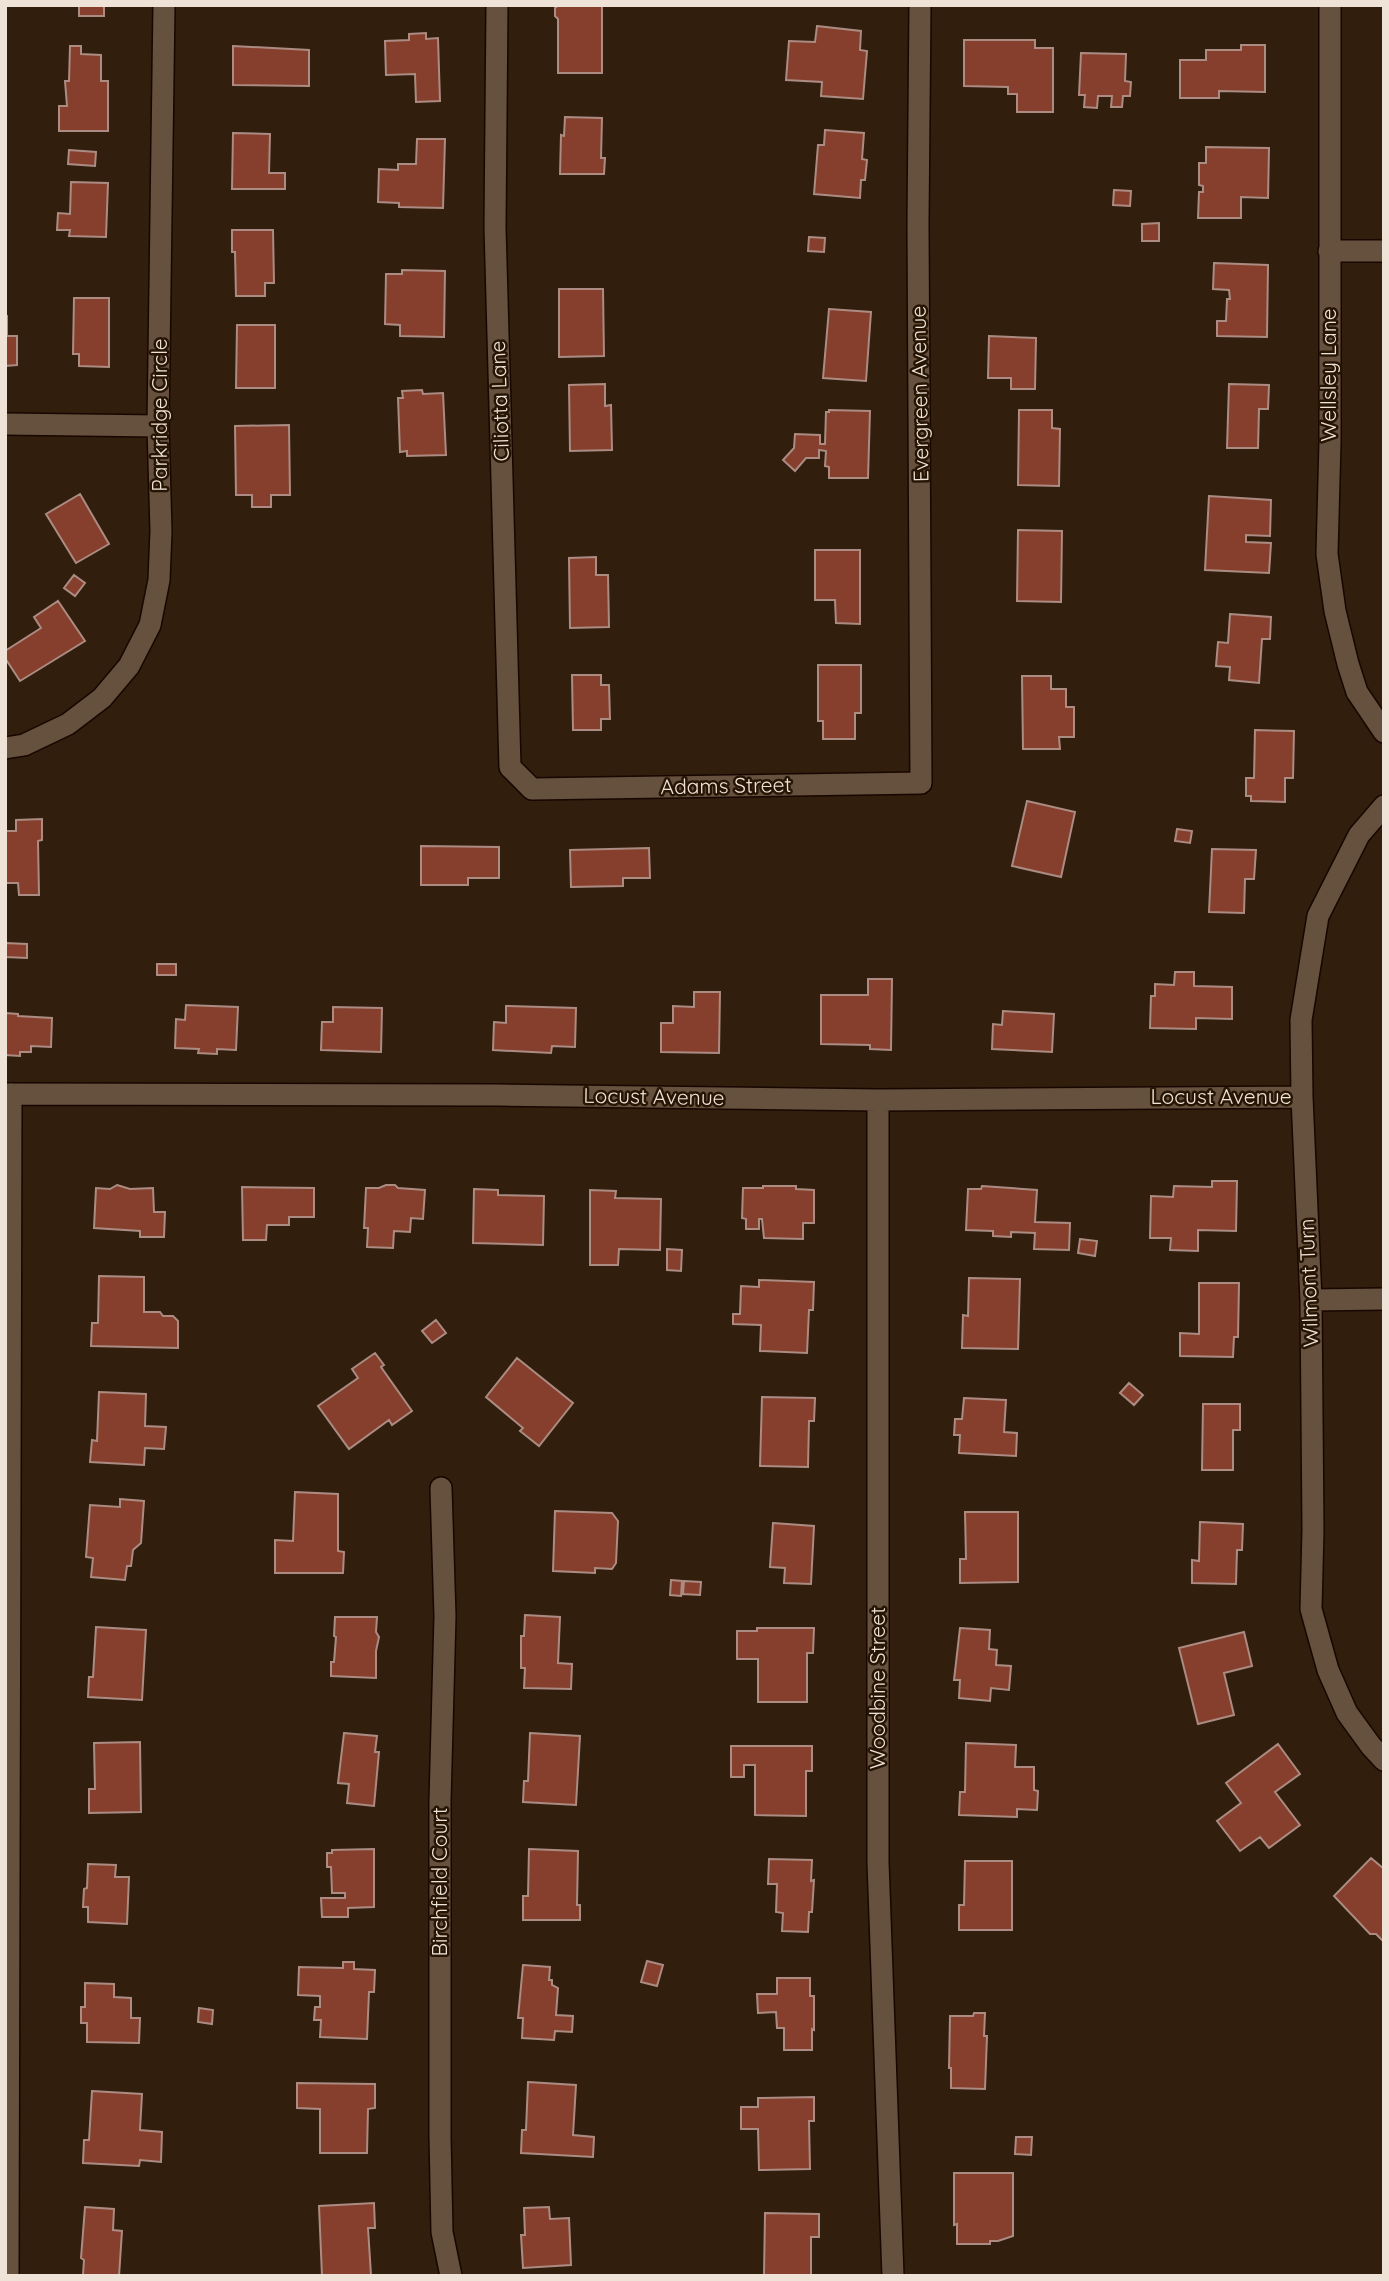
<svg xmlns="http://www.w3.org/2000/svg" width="1389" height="2281" font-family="Quicksand,sans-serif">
	<rect width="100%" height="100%" fill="#311e0d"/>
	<path fill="#853f2c" stroke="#ab8b82" stroke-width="2" d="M 79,5 L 104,5 L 104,16 L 79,16 Z
		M 559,5 L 602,6 L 602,73 L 558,73 L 558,19 L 555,16 L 555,8 Z
		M 817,26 L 861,31 L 860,50 L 867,51 L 863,99 L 821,96 L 822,82 L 786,80 L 789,41 L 815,42 Z
		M 426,33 L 426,39 L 438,38 L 440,101 L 416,102 L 415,74 L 386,75 L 385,41 L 409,40 L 409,34 Z
		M 964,40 L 1035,40 L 1035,48 L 1053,48 L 1053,112 L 1017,112 L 1017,94 L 1008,94 L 1008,87 L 964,86 Z
		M 1241,45 L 1265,45 L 1265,92 L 1219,91 L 1219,98 L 1180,98 L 1180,60 L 1206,60 L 1206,50 L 1241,50 Z
		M 70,46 L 81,46 L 81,54 L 101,55 L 101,81 L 108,81 L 108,131 L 59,131 L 59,106 L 67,106 L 65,81 L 69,81 Z
		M 233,46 L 309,50 L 309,86 L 233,85 Z
		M 1081,53 L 1126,54 L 1125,81 L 1131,82 L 1130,96 L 1123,96 L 1122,107 L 1111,107 L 1112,96 L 1098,96 L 1097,108 L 1084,107 L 1085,95 L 1079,95 Z
		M 565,117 L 602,118 L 601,158 L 605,158 L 604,174 L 560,174 L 561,135 L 564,136 Z
		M 825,130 L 864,133 L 862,159 L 867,160 L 865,180 L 861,180 L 860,198 L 814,194 L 818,145 L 824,145 Z
		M 233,133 L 270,134 L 269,173 L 285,173 L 285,189 L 232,189 Z
		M 417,139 L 445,139 L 443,208 L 399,207 L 399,203 L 378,202 L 379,169 L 398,170 L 398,164 L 416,164 Z
		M 1206,147 L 1269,148 L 1268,198 L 1241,197 L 1241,218 L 1198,218 L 1199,192 L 1203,192 L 1203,186 L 1199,185 L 1199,163 L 1206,163 Z
		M 69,150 L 96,152 L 95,166 L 68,164 Z
		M 71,182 L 108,183 L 106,237 L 69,236 L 70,230 L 57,230 L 58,213 L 70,214 Z
		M 1114,190 L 1131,191 L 1130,206 L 1113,205 Z
		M 1159,223 L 1159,241 L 1142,241 L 1142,224 Z
		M 232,230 L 273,230 L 274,283 L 265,283 L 265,296 L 236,296 L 235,252 L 232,252 Z
		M 809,237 L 825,238 L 824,252 L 808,251 Z
		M 1214,263 L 1268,265 L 1267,337 L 1217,336 L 1217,321 L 1226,321 L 1227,299 L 1230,299 L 1229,290 L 1213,289 Z
		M 402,270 L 445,271 L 444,337 L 400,336 L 400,325 L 385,324 L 386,274 L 402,274 Z
		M 559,289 L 603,289 L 604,356 L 559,357 Z
		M 74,298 L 109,298 L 109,367 L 79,366 L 79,354 L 73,354 Z
		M 829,309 L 871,312 L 866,381 L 823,378 Z
		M 5,316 L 7,316 L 7,336 L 17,336 L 17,365 L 5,366 Z
		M 237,325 L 275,325 L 275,388 L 236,388 Z
		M 989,336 L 1036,338 L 1035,389 L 1011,389 L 1011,378 L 988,378 Z
		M 605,384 L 605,406 L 611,405 L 612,450 L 570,451 L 569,385 Z
		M 1229,384 L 1269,385 L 1268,409 L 1259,409 L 1258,448 L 1227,448 Z
		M 422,390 L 423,394 L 443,393 L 446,455 L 407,456 L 407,451 L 400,452 L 398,398 L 403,398 L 402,391 Z
		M 829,410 L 870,411 L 868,478 L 829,478 L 829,467 L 825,466 L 826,451 L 819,450 L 819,458 L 806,458 L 795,471 L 783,460 L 794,448 L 795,434 L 820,435 L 820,444 L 825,444 L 826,412 L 829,412 Z
		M 1019,410 L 1052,410 L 1052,428 L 1060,429 L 1059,486 L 1018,485 Z
		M 289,425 L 290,495 L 271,495 L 271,507 L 252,507 L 252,495 L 236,495 L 235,426 Z
		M 80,494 L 109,544 L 76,563 L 46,514 Z
		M 1209,496 L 1271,500 L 1270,536 L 1246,535 L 1246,542 L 1271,543 L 1269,573 L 1205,570 Z
		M 1018,530 L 1062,531 L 1061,602 L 1017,601 Z
		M 815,550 L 860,550 L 860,624 L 836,623 L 835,600 L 815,600 Z
		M 596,557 L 596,575 L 608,575 L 609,627 L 570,628 L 569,558 Z
		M 74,575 L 85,583 L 75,596 L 64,588 Z
		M 58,601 L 85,641 L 20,681 L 5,658 L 5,651 L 41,628 L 34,617 Z
		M 1230,614 L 1271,617 L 1270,639 L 1262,639 L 1259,683 L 1229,680 L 1230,667 L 1216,666 L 1218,642 L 1228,643 Z
		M 818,665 L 861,665 L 861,713 L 855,713 L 855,739 L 823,739 L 823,721 L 818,721 Z
		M 572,675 L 601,675 L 601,685 L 609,685 L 610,719 L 601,719 L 601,730 L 573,730 Z
		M 1022,676 L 1051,676 L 1051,689 L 1066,689 L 1066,707 L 1074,707 L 1074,737 L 1059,737 L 1060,749 L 1023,749 Z
		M 1255,730 L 1294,731 L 1293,778 L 1285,778 L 1285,802 L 1251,801 L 1251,796 L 1246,796 L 1246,778 L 1254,778 Z
		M 1027,801 L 1075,812 L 1061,877 L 1012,866 Z
		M 42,819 L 42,840 L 38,841 L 39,895 L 19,895 L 18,883 L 5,883 L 5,831 L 16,831 L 16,820 Z
		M 1177,829 L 1192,831 L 1190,843 L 1175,841 Z
		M 421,846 L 499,847 L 499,878 L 468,878 L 468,885 L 421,885 Z
		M 649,848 L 650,878 L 623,878 L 623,886 L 571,887 L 570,850 Z
		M 1212,849 L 1256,850 L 1254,879 L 1245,879 L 1244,913 L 1209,912 Z
		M 5,943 L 27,944 L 27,958 L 5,957 Z
		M 157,964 L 176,964 L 176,975 L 157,975 Z
		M 1175,972 L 1194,972 L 1194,986 L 1232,987 L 1232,1019 L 1196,1018 L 1196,1029 L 1150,1028 L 1151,996 L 1155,996 L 1155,984 L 1174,985 Z
		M 868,979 L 892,979 L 891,1050 L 870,1049 L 870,1045 L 821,1044 L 821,995 L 868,995 Z
		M 694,992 L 720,992 L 719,1053 L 661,1052 L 661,1023 L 673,1023 L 673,1006 L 694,1007 Z
		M 186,1005 L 238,1007 L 236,1050 L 217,1049 L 217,1054 L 198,1053 L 199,1049 L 175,1048 L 176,1019 L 185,1020 Z
		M 506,1006 L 576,1008 L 575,1047 L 552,1046 L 551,1053 L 493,1050 L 494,1022 L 506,1023 Z
		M 333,1007 L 382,1008 L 381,1052 L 321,1050 L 322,1022 L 333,1022 Z
		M 1003,1011 L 1054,1014 L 1052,1052 L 992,1049 L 993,1024 L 1002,1025 Z
		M 5,1013 L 18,1014 L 18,1016 L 52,1018 L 51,1047 L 31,1046 L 31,1052 L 20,1052 L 20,1056 L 5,1055 Z
		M 1212,1181 L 1237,1181 L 1236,1231 L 1198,1230 L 1198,1251 L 1170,1250 L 1171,1238 L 1150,1238 L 1151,1196 L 1173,1197 L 1174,1186 L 1212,1187 Z
		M 117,1185 L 130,1189 L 153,1188 L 154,1212 L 165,1212 L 164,1237 L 140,1237 L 140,1231 L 94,1228 L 96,1188 L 110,1189 Z
		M 386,1185 L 395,1185 L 398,1188 L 425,1190 L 423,1219 L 411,1218 L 410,1232 L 394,1231 L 393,1248 L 367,1247 L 368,1228 L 364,1228 L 366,1188 L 379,1188 Z
		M 763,1186 L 796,1186 L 796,1189 L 814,1190 L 814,1223 L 803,1223 L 803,1239 L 764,1238 L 762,1219 L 759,1219 L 759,1229 L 746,1229 L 746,1219 L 742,1218 L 743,1188 L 763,1188 Z
		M 982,1186 L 1037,1190 L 1035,1222 L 1070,1223 L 1069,1250 L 1034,1249 L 1035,1233 L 1011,1232 L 1011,1237 L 993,1236 L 993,1231 L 966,1230 L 968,1189 L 981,1189 Z
		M 242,1187 L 314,1188 L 314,1217 L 289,1217 L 289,1225 L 267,1225 L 266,1240 L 243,1240 Z
		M 474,1189 L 498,1190 L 498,1195 L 544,1196 L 543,1245 L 473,1243 Z
		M 590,1190 L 616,1191 L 615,1198 L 661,1199 L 660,1250 L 619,1249 L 618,1265 L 590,1265 Z
		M 1080,1239 L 1097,1241 L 1095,1256 L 1078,1253 Z
		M 667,1249 L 682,1250 L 681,1271 L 667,1270 Z
		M 99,1276 L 144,1277 L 144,1312 L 160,1312 L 163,1316 L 173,1316 L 178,1321 L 178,1348 L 91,1346 L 92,1323 L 98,1323 Z
		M 969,1278 L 1020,1279 L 1018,1349 L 962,1348 L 963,1315 L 968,1316 Z
		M 759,1280 L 814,1282 L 813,1310 L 809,1310 L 807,1353 L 760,1351 L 761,1325 L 733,1324 L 733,1314 L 740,1314 L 741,1286 L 759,1287 Z
		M 1199,1283 L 1239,1283 L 1238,1337 L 1234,1337 L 1233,1357 L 1180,1356 L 1180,1333 L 1199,1334 Z
		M 436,1320 L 446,1333 L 432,1343 L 422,1331 Z
		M 375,1353 L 384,1365 L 381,1367 L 412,1411 L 392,1425 L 389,1420 L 349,1449 L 318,1406 L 358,1378 L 352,1369 Z
		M 517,1358 L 573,1403 L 539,1446 L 520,1431 L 523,1428 L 486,1397 Z
		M 1129,1383 L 1143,1395 L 1134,1405 L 1120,1393 Z
		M 99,1392 L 146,1394 L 145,1426 L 166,1427 L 164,1449 L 145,1448 L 144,1465 L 90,1462 L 92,1440 L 97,1441 Z
		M 762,1397 L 815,1398 L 814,1421 L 809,1421 L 808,1467 L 760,1466 Z
		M 964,1398 L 1006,1400 L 1004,1432 L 1017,1433 L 1016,1456 L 959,1453 L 960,1435 L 954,1435 L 955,1419 L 962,1419 Z
		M 1203,1404 L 1240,1404 L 1240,1430 L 1233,1430 L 1233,1470 L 1202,1470 Z
		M 295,1492 L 338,1494 L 338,1551 L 344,1552 L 343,1573 L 275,1573 L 275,1540 L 293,1541 Z
		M 120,1499 L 144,1501 L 141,1543 L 133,1550 L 131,1566 L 127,1566 L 125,1580 L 91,1577 L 93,1558 L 86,1557 L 90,1505 L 120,1507 Z
		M 555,1511 L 612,1513 L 618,1521 L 616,1563 L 612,1569 L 595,1568 L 595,1573 L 553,1571 Z
		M 965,1512 L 1018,1512 L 1018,1582 L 960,1583 L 960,1559 L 966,1559 Z
		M 1200,1522 L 1243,1524 L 1242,1550 L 1237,1550 L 1236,1584 L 1192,1583 L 1192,1560 L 1199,1561 Z
		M 773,1523 L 814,1526 L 811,1584 L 784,1583 L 785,1568 L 770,1567 Z
		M 671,1580 L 682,1581 L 681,1596 L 670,1595 Z
		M 684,1581 L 701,1582 L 700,1595 L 683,1594 Z
		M 525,1615 L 560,1617 L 558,1663 L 572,1664 L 571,1689 L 524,1688 L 525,1668 L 521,1668 L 521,1636 L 524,1636 Z
		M 335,1617 L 377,1617 L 376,1632 L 379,1637 L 376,1651 L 376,1678 L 331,1676 L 331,1662 L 334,1662 L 336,1637 L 334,1636 Z
		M 96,1627 L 146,1630 L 142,1700 L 88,1697 L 89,1677 L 93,1677 Z
		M 757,1628 L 814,1628 L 813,1653 L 807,1653 L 807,1702 L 758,1702 L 758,1659 L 737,1659 L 737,1631 L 757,1631 Z
		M 960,1628 L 990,1630 L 989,1649 L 997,1650 L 996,1665 L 1011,1666 L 1009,1690 L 991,1688 L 990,1701 L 959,1698 L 960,1680 L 954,1680 Z
		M 1244,1632 L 1252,1666 L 1224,1673 L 1234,1715 L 1198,1724 L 1179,1648 Z
		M 344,1733 L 377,1736 L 375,1752 L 379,1752 L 374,1806 L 347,1803 L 349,1784 L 338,1783 Z
		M 530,1733 L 580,1736 L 576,1805 L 523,1802 L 524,1781 L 528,1781 Z
		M 140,1742 L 141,1812 L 89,1813 L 89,1789 L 95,1789 L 94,1743 Z
		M 966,1743 L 1016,1745 L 1015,1767 L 1034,1767 L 1034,1790 L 1038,1791 L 1037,1810 L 1017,1809 L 1017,1817 L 959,1815 L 960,1792 L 965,1792 Z
		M 1278,1744 L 1300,1774 L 1275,1792 L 1300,1825 L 1269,1848 L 1260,1837 L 1240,1851 L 1217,1821 L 1241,1803 L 1226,1783 Z
		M 731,1746 L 812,1746 L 812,1771 L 806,1771 L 806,1816 L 755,1815 L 755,1765 L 744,1765 L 744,1777 L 731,1777 Z
		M 374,1849 L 374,1907 L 348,1908 L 348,1917 L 322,1917 L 321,1898 L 345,1898 L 345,1893 L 332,1893 L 331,1867 L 327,1867 L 327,1853 L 332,1853 L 332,1850 Z
		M 529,1849 L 578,1851 L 577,1905 L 580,1905 L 580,1920 L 523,1920 L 523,1896 L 528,1896 Z
		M 1371,1858 L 1384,1869 L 1383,1941 L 1376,1934 L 1370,1934 L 1334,1896 Z
		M 769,1859 L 812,1860 L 811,1881 L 814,1880 L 812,1912 L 809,1912 L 808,1932 L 782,1931 L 783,1913 L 776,1912 L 777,1884 L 768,1884 Z
		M 965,1861 L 1012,1861 L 1012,1930 L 959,1930 L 959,1905 L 964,1905 Z
		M 88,1864 L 116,1865 L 115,1877 L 129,1877 L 127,1924 L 88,1922 L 88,1907 L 83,1907 L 84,1889 L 87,1888 Z
		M 647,1961 L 663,1965 L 657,1986 L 641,1982 Z
		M 343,1962 L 354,1962 L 354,1969 L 375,1970 L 374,1992 L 369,1992 L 367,2039 L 320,2037 L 321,2020 L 314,2020 L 315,2007 L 320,2007 L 320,1996 L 298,1995 L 299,1967 L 343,1968 Z
		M 523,1965 L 550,1967 L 549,1980 L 552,1980 L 552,1985 L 558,1988 L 556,2015 L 573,2016 L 572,2032 L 555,2031 L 554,2040 L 522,2038 L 523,2018 L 518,2018 Z
		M 777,1978 L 810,1978 L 810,1996 L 814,1996 L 814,2030 L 812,2029 L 812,2050 L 784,2050 L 784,2028 L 777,2028 L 776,2012 L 758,2013 L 757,1994 L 777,1994 Z
		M 85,1983 L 114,1984 L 114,1997 L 131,1998 L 131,2018 L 140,2018 L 139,2043 L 87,2042 L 87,2023 L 81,2023 L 81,2007 L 85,2007 Z
		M 199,2008 L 213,2010 L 212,2024 L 198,2022 Z
		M 974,2013 L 985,2013 L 984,2036 L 987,2036 L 985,2089 L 951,2088 L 951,2068 L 949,2068 L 950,2016 L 973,2016 Z
		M 528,2082 L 576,2085 L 573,2135 L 594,2137 L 593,2157 L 521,2153 L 522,2130 L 526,2130 Z
		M 297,2083 L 375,2084 L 375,2108 L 368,2109 L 367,2153 L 320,2153 L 320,2109 L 297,2108 Z
		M 92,2091 L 142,2094 L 140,2130 L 162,2132 L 161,2162 L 140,2160 L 139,2166 L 83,2163 L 84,2140 L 89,2140 Z
		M 814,2097 L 814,2121 L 809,2121 L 810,2169 L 759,2170 L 758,2129 L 741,2129 L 741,2107 L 758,2107 L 758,2098 Z
		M 1016,2137 L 1032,2137 L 1031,2155 L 1015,2154 Z
		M 954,2173 L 1013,2173 L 1013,2236 L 998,2241 L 990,2241 L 990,2244 L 957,2244 L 957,2224 L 954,2225 Z
		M 374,2203 L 375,2228 L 368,2228 L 371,2275 L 322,2276 L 319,2206 Z
		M 85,2207 L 114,2209 L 113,2230 L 122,2231 L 119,2276 L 83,2275 L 84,2260 L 81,2258 Z
		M 549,2207 L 550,2219 L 569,2218 L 571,2265 L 523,2268 L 521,2235 L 525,2235 L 524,2208 Z
		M 765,2213 L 819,2214 L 819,2237 L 811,2237 L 811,2276 L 764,2276 Z"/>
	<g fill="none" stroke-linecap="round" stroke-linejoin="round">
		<defs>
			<path id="street" d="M 497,5 L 495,227 L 510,767 L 532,789 L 921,783 L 918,223 L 920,5
				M 1330,5 L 1330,442 L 1327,554 L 1335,611 L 1348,664 L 1357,692 L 1384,732
				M 1329,251 L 1384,251
				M 5,424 L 158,426
				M 5,748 L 24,745 L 68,724 L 102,698 L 129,666 L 150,625 L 159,580 L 161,531 L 158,426 L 164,5
				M 1384,806 L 1359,835 L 1318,916 L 1301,1020 L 1302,1097 L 1311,1300 L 1313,1530 L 1311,1609 L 1328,1670 L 1347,1713 L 1371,1746 L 1384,1760
				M 5,1094 L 498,1095 L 878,1100 L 1302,1097
				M 878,1100 L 878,1862 L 893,2276
				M 1311,1300 L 1384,1299
				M 441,1488 L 445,1616 L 440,1801 L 440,2136 L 442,2232 L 451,2276
				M 8,2276 L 11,1094"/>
		</defs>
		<use href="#street" stroke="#180700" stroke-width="24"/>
		<use href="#street" stroke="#66503e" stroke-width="21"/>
	</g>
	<g text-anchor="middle" stroke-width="5" stroke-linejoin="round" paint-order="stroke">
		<g font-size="21" fill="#efe2d7" stroke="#271504">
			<text transform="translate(1329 375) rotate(-90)" y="7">Wellsley Lane</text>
			<text transform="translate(920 394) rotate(-91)" y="7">Evergreen Avenue</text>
			<text transform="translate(500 401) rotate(-92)" y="7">Ciliotta Lane</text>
			<text transform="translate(160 415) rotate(-90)" y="7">Parkridge Circle</text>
			<text transform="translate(726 786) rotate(-1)" y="7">Adams Street</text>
			<text transform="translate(654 1097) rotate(1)" y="7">Locust Avenue</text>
			<text x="1221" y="1104">Locust Avenue</text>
			<text transform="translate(1309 1283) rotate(-92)" y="7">Wilmont Turn</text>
			<text transform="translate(878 1688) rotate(-90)" y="7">Woodbine Street</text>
			<text transform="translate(440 1882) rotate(-90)" y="7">Birchfield Court</text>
		</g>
	</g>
	<rect width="1389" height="2281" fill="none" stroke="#efe2d7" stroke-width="14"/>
</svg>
